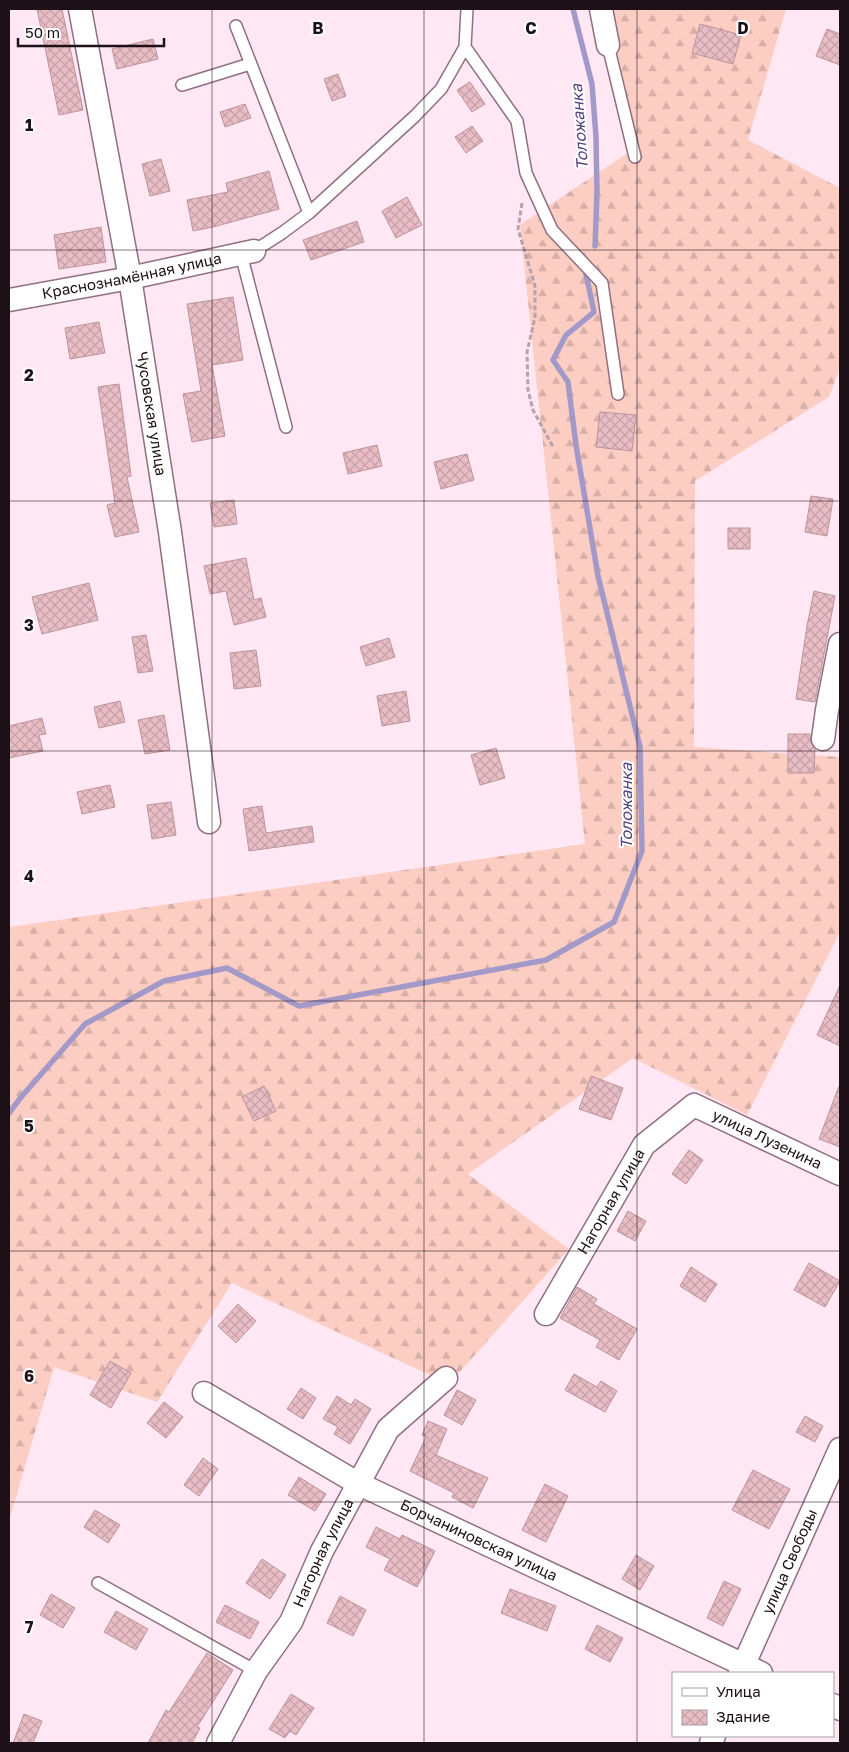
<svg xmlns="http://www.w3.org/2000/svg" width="849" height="1752" font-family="'Golos Text',sans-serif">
	<defs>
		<pattern id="forest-firs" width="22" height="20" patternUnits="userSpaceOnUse" patternTransform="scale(1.25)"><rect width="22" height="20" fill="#fccdc3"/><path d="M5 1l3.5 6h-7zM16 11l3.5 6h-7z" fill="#d8afa7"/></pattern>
		<pattern id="building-cross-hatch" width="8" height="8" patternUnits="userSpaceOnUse" patternTransform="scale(1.25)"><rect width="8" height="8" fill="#e8bdc4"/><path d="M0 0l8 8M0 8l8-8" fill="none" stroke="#c7a1a8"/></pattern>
	</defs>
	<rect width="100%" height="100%" fill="#ffe8f4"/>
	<path fill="url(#forest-firs)" d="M 608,9 L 786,9 L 748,140 L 840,188 L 840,368 L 829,397 L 695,481 L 694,747 L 840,757 L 840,932 L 747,1115 L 633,1058 L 468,1174 L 569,1249 L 449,1384 L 232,1283 L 157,1402 L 54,1367 L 9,1521 L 10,927 L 585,844 L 520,225 L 638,146 Z"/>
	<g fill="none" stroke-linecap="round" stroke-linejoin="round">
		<path stroke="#a399c9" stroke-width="5.5" d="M 573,9 L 592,84 L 596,137 L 597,193 L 595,246
			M 9,1113 L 22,1096 L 85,1024 L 164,981 L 227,968 L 299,1006 L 546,960 L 614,922 L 642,851 L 640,747 L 598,576 L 576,445 L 568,382 L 553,360 L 566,335 L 594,312 L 586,274"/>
	</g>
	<path fill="url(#building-cross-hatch)" stroke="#bd949b" d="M 37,9 L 62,9 L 83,110 L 59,115 Z
		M 700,24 L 741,35 L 733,64 L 692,53 Z
		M 827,29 L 840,34 L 840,65 L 816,56 Z
		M 153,39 L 158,59 L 117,69 L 112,49 Z
		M 338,74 L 346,96 L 332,101 L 324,79 Z
		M 470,82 L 485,104 L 472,112 L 457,90 Z
		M 245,104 L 251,118 L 225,127 L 220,112 Z
		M 472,126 L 483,141 L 466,153 L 455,137 Z
		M 161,159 L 170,191 L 150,196 L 142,164 Z
		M 269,171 L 279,209 L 213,227 L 193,231 L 187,200 L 228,192 L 226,183 Z
		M 407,197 L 422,225 L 396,238 L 382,211 Z
		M 357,221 L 364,242 L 311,260 L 303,240 Z
		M 101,227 L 106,262 L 59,269 L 54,235 Z
		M 233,297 L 243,360 L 212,365 L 225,436 L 192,442 L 183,394 L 201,391 L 187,304 Z
		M 99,322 L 105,353 L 70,359 L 65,328 Z
		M 119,384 L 131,476 L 127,477 L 139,532 L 115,537 L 107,505 L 115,503 L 98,387 Z
		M 600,412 L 636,415 L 632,451 L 596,447 Z
		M 377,445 L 382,466 L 348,474 L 343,453 Z
		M 467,454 L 474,480 L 441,489 L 434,462 Z
		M 811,496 L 833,499 L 827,536 L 805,532 Z
		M 234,500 L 237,524 L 214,527 L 210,503 Z
		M 728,528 L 750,528 L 750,549 L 728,549 Z
		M 246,558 L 254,600 L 261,598 L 266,617 L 234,625 L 226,591 L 210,594 L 204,566 Z
		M 89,583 L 98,620 L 42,634 L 32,597 Z
		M 814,591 L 835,596 L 815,702 L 796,699 L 807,626 Z
		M 146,635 L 153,671 L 138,673 L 132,637 Z
		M 389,638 L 395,657 L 366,666 L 360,647 Z
		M 256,650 L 261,686 L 234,689 L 230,653 Z
		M 406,691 L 410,721 L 382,726 L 377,696 Z
		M 120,701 L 125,722 L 99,728 L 94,707 Z
		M 164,715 L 170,750 L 145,754 L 138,720 Z
		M 42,718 L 46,734 L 39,735 L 43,751 L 9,758 L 9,726 Z
		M 788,734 L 810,734 L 811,743 L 815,749 L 814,773 L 788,773 Z
		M 496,748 L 505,778 L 480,785 L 471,755 Z
		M 110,785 L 115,807 L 82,814 L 77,792 Z
		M 171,802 L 176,835 L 152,839 L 147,805 Z
		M 262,806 L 266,833 L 312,826 L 314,842 L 249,851 L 243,809 Z
		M 840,985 L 840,1046 L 817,1035 Z
		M 591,1076 L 623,1088 L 611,1120 L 579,1109 Z
		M 264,1086 L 276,1111 L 254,1121 L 242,1097 Z
		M 839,1086 L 840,1087 L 840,1147 L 819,1139 Z
		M 689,1150 L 703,1160 L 686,1184 L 672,1174 Z
		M 628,1211 L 646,1221 L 635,1241 L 617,1231 Z
		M 809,1263 L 840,1281 L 825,1307 L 794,1290 Z
		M 691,1267 L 717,1284 L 705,1302 L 680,1286 Z
		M 577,1287 L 597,1299 L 594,1304 L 637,1329 L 619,1360 L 596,1347 L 600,1340 L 560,1318 Z
		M 238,1304 L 256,1321 L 236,1343 L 218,1326 Z
		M 110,1361 L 131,1373 L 111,1408 L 90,1395 Z
		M 574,1374 L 597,1387 L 601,1381 L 617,1391 L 605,1412 L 565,1390 Z
		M 301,1388 L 316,1398 L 303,1419 L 287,1409 Z
		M 457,1390 L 476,1400 L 462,1425 L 444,1415 Z
		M 337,1396 L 351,1405 L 355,1399 L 371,1409 L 350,1444 L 334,1434 L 338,1427 L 323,1419 Z
		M 164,1402 L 183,1417 L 166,1438 L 147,1423 Z
		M 805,1416 L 823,1426 L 815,1442 L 796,1432 Z
		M 428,1421 L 447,1429 L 436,1455 L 488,1478 L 473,1508 L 452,1497 L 454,1493 L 410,1471 L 426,1437 L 422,1435 Z
		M 203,1458 L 218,1469 L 199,1496 L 184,1485 Z
		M 753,1470 L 790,1489 L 769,1529 L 732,1510 Z
		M 299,1477 L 326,1494 L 315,1511 L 288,1495 Z
		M 545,1484 L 568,1496 L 546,1542 L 522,1530 Z
		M 95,1510 L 120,1525 L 108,1543 L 84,1527 Z
		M 376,1527 L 400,1539 L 402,1535 L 435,1551 L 417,1587 L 384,1570 L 390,1559 L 366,1547 Z
		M 636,1555 L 654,1566 L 640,1590 L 622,1579 Z
		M 262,1559 L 286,1575 L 270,1599 L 246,1583 Z
		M 724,1581 L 741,1589 L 723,1626 L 707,1618 Z
		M 510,1589 L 556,1606 L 547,1631 L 501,1613 Z
		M 51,1594 L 75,1608 L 63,1628 L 40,1615 Z
		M 340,1596 L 366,1610 L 353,1636 L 327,1623 Z
		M 225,1605 L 259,1622 L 250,1639 L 216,1622 Z
		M 116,1611 L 148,1629 L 136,1650 L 104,1632 Z
		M 597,1625 L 623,1638 L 610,1662 L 585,1649 Z
		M 207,1653 L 233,1670 L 197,1727 L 200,1728 L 192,1743 L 148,1743 L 166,1710 L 169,1712 Z
		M 291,1694 L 314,1708 L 296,1735 L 290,1731 L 285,1738 L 269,1729 Z
		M 24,1714 L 42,1721 L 33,1743 L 13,1743 Z"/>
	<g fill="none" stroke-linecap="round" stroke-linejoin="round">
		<defs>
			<path id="lane" d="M 236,26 L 309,213
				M 608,45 L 635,157
				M 465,47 L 517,121 L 526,173 L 552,230 L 602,283 L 618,394
				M 182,85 L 250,64
				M 254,251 L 282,233 L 309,213 L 415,116 L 441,89 L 465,47 L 467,9
				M 241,254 L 286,427
				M 98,1583 L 256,1671"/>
			<g id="street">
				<path id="s1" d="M 80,9 L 130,278 L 170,532 L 209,822"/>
				<path d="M 601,9 L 608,45"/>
				<path id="s2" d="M 9,300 L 130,278 L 254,251"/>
				<path d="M 823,739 L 827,710 L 840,644"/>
				<path id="s3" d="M 546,1314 L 644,1145 L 694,1105 L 840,1174"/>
				<path id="s4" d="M 204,1393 L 359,1484 L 761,1673"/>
				<path id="s5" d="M 740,1673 L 840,1449"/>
				<path d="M 833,1705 L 840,1709"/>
				<path id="s6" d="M 218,1743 L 256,1671 L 291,1622 L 322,1551 L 388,1429 L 446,1378"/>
				<path d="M 711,1743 L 714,1736"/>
			</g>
		</defs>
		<use href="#lane" stroke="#906f82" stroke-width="14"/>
		<use href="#street" stroke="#906f82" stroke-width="25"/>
		<path stroke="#b6a2ac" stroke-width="3" stroke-dasharray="5 2.5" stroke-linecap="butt" d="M 522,203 L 518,229 L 535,286 L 535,317 L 527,352 L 528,390 L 533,410 L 553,447"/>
		<use href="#lane" stroke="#fff" stroke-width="11"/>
		<use href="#street" stroke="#fff" stroke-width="22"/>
	</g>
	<path fill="none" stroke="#1d1017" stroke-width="1" stroke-opacity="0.55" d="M 212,9 L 212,1743M 424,9 L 424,1743M 637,9 L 637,1743M 9,250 L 840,250M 9,501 L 840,501M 9,751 L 840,751M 9,1001 L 840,1001M 9,1251 L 840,1251M 9,1502 L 840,1502"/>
	<g text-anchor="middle" stroke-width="4" stroke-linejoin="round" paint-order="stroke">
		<g font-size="15" fill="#1d1017" stroke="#fff">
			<text dy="5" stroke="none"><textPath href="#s2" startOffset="125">Краснознамённая улица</textPath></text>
			<text dy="5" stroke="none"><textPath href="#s1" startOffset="411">Чусовская улица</textPath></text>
			<text dy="5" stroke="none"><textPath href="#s3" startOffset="340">улица Лузенина</textPath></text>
			<text dy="5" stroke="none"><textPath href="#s3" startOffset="130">Нагорная улица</textPath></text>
			<text dy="5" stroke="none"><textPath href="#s4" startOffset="312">Борчаниновская улица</textPath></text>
			<text dy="5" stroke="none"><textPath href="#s6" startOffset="218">Нагорная улица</textPath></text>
			<text dy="5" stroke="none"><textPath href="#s5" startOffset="122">улица Свободы</textPath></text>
		</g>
		<g font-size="16" font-style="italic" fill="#534280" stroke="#fff">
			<text transform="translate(579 127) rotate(-94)" y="6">Толожанка</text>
			<text transform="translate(626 806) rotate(-90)" y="6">Толожанка</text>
		</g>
	</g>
	<g font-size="16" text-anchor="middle" font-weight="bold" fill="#1d1017" stroke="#fff" stroke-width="4" stroke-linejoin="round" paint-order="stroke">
		<text x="318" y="34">B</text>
		<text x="531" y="34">C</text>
		<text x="743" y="34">D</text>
		<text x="29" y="131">1</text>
		<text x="29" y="381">2</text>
		<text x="29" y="631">3</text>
		<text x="29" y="882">4</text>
		<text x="29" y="1132">5</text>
		<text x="29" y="1382">6</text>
		<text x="29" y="1633">7</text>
	</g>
	<rect width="849" height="1752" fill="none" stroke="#1d1017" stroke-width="20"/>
	<rect x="672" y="1672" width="162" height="65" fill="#ffffff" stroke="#a59fa2"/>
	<rect x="682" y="1688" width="25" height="8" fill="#ffffff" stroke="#a59fa2"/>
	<text x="716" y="1697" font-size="15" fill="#1d1017">Улица</text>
	<rect x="682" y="1710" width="25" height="15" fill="url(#building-cross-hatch)" stroke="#a59fa2"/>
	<text x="716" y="1722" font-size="15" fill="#1d1017">Здание</text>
	<path d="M18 38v8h146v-8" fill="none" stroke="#1d1017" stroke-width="2.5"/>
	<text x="25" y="38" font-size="15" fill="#1d1017" stroke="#ffffff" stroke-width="4" paint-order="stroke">50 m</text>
</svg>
